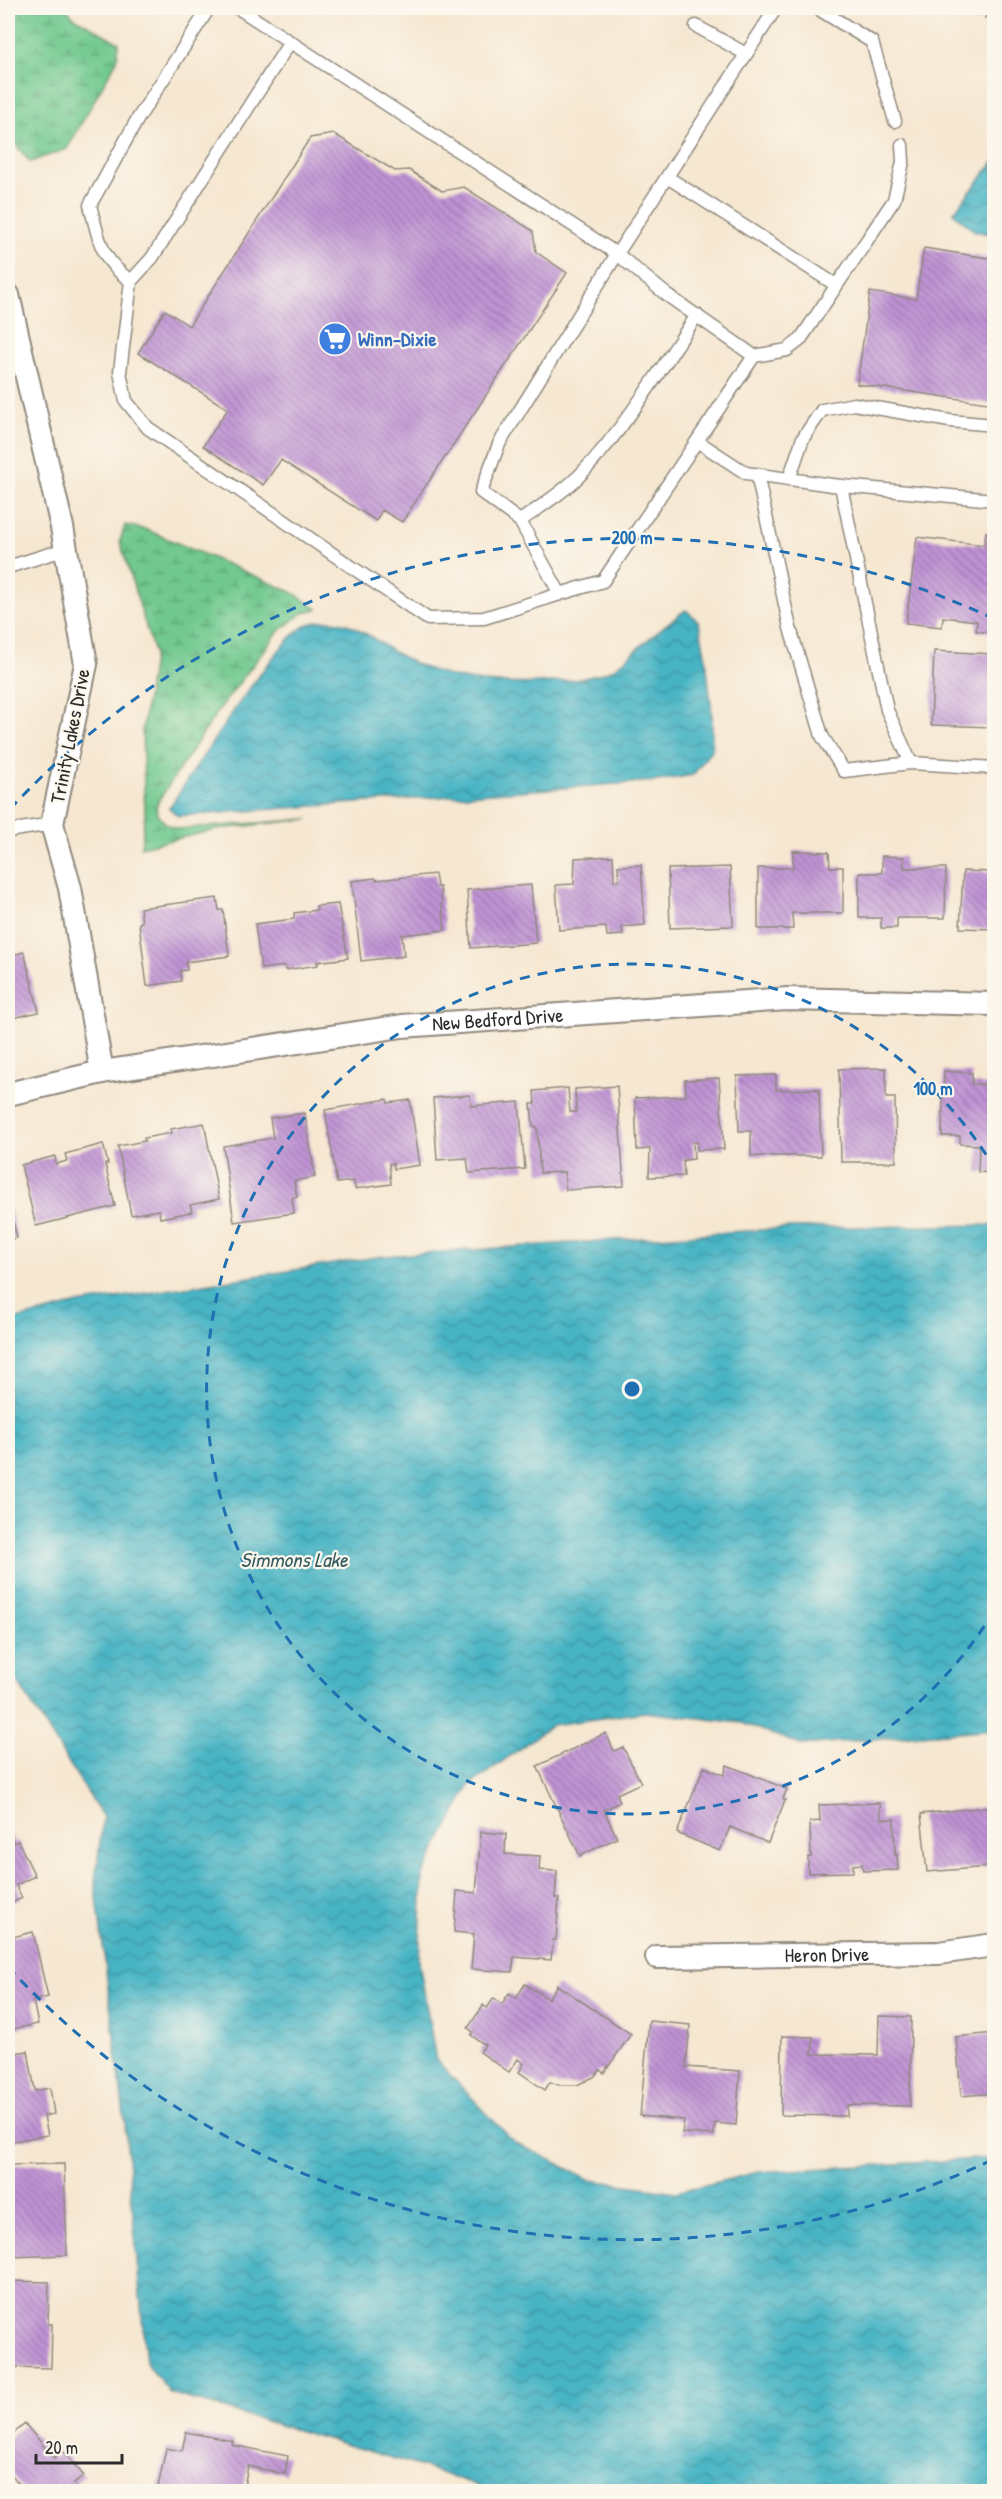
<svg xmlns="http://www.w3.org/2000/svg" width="1002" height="2499" font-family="'Patrick Hand',sans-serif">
	<defs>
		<pattern id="wetland-marsh" width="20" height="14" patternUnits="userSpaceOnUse" patternTransform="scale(1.5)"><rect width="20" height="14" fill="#71c98f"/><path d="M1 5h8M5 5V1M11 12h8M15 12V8" fill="none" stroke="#5da375"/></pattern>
		<pattern id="water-waves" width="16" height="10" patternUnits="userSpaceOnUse" patternTransform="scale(1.5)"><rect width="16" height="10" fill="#47b4c4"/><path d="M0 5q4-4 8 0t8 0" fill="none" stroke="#3b939f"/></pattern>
		<pattern id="building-back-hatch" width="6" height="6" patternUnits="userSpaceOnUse" patternTransform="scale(1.5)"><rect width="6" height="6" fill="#bf93d4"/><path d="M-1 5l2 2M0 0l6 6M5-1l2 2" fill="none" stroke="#9b78ac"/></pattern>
	</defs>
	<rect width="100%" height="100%" fill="#fbf7ec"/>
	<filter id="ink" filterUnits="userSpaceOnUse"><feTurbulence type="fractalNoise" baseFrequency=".0167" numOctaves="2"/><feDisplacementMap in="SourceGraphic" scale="12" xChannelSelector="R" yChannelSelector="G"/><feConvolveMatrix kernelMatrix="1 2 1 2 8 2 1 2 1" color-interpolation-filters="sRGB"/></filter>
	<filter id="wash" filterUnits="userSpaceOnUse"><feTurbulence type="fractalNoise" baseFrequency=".008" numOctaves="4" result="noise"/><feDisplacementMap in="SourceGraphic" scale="24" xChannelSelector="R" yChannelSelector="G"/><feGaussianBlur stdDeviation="1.35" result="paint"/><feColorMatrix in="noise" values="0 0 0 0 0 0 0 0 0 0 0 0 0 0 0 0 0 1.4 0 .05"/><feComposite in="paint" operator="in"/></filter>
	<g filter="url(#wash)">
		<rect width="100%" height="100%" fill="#f6e7d1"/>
		<path fill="url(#wetland-marsh)" stroke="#4e7a5d" stroke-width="1.5" d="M 8,8 L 65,8 L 74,17 L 119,43 L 117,60 L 67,149 L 30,162 L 11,139 L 8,127 Z
			M 125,525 L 147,530 L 292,592 L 317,609 L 301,614 L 278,632 L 218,711 L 159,800 L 156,808 C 159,820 167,826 178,829 L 309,819 L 220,829 L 141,847 L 145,814 L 142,731 L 154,653 L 120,541 Z"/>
		<path fill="url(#water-waves)" stroke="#397078" stroke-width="1.5" d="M 994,162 L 994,235 L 975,231 L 953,213 Z
			M 686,610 L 699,622 L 706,659 L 712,713 L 712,749 L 693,775 L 657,781 L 178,816 L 169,808 C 192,774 278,635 309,624 C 345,611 370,638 399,655 C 414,664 437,673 454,677 C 494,687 574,686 611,670 C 618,667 624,660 629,656 C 648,640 666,623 686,610 Z
			M 994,1225 L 994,1729 L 801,1745 L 742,1723 L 645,1712 L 552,1725 L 469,1786 L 423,1875 L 419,1962 L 436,2060 L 514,2142 L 591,2180 L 676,2192 L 759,2172 L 994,2158 L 994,2491 L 490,2491 L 446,2474 L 170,2393 L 146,2363 L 125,2124 L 95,1882 L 103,1817 L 17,1681 L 8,1676 L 8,1321 L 78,1304 L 383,1256 L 790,1228 Z"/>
		<g id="blocks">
			<path fill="url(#building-back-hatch)" d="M 334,134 L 395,171 L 409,170 L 442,191 L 464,187 L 533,231 L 536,252 L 567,273 L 402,522 L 382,510 L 376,521 L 281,460 L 263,485 L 203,446 L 228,409 L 138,353 L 165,310 L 189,326 L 310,138 Z
				M 924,248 L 994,259 L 994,404 L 857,384 L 870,292 L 916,299 Z
				M 986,532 L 994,533 L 994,633 L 976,631 L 977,621 L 943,617 L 942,627 L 906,623 L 917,537 L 984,545 Z
				M 934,651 L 994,654 L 994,727 L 931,725 Z
				M 793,851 L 829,852 L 830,867 L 843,867 L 843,913 L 792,913 L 793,929 L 758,929 L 758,868 L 793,868 Z
				M 613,856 L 614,881 L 619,881 L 618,866 L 641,865 L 645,925 L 622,927 L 623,935 L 607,936 L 606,927 L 559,930 L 556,885 L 574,884 L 575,858 Z
				M 882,856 L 904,857 L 904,868 L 946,868 L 945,918 L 897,918 L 897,928 L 881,928 L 881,918 L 859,918 L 859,873 L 882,873 Z
				M 730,867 L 733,926 L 670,928 L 668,869 Z
				M 963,871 L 994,872 L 994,929 L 960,928 Z
				M 435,874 L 437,887 L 440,887 L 445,930 L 402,935 L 404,956 L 361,961 L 352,881 L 375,878 L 376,880 Z
				M 531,885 L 536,943 L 471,948 L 467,890 Z
				M 217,898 L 219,910 L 223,910 L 229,956 L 186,962 L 187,970 L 180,971 L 181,981 L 147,986 L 139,923 L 142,922 L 140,908 Z
				M 338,904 L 348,958 L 317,962 L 318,965 L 286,970 L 285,966 L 261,969 L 255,924 L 294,919 L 294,913 L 317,910 L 316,906 Z
				M 24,952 L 39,1012 L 8,1019 L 8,956 Z
				M 886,1068 L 886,1098 L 895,1098 L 896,1162 L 841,1162 L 839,1069 Z
				M 944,1071 L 972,1073 L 972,1084 L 994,1085 L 994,1173 L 978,1172 L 979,1145 L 960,1144 L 960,1136 L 942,1136 Z
				M 776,1075 L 776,1090 L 819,1089 L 821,1156 L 751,1156 L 751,1131 L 739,1131 L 737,1076 Z
				M 719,1078 L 724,1149 L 697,1150 L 697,1142 L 693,1142 L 694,1159 L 683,1160 L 684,1176 L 649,1177 L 650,1149 L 637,1150 L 635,1098 L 686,1096 L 685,1080 Z
				M 617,1086 L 624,1186 L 566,1190 L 564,1172 L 540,1173 L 537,1127 L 533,1127 L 531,1104 L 535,1104 L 534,1091 L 568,1088 L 570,1112 L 576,1112 L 575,1089 Z
				M 470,1095 L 471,1106 L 519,1102 L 525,1169 L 469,1173 L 467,1158 L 437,1160 L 433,1098 Z
				M 387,1099 L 388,1103 L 410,1100 L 420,1165 L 394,1169 L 393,1163 L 389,1164 L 391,1184 L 355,1189 L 354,1181 L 337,1183 L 325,1110 Z
				M 305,1113 L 315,1177 L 294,1181 L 297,1197 L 292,1198 L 294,1213 L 234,1222 L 223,1146 L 273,1138 L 270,1118 Z
				M 204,1123 L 219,1199 L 190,1205 L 192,1212 L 160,1218 L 159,1210 L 131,1215 L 118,1146 L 145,1141 L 144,1138 L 172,1133 L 171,1129 Z
				M 103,1144 L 108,1164 L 105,1164 L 115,1206 L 36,1226 L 21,1165 L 55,1156 L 56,1164 L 67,1161 L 65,1154 Z
				M 8,1199 L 17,1238 L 8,1240 Z
				M 606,1733 L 614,1751 L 623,1747 L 641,1783 L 617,1794 L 620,1802 L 604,1810 L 617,1838 L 580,1856 L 537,1766 Z
				M 727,1765 L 787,1789 L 783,1799 L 785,1800 L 768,1843 L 730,1827 L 720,1851 L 677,1833 L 704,1767 L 724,1775 Z
				M 880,1803 L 881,1819 L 894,1819 L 895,1855 L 897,1855 L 898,1870 L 863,1871 L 862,1864 L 853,1865 L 853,1872 L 808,1873 L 808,1857 L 811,1857 L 810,1822 L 820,1821 L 819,1805 Z
				M 994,1806 L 994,1864 L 987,1865 L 988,1867 L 927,1872 L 921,1814 Z
				M 8,1829 L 14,1843 L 18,1841 L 35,1876 L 16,1885 L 22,1898 L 8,1905 Z
				M 481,1832 L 506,1834 L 505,1854 L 540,1856 L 539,1870 L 557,1871 L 555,1898 L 559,1898 L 556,1940 L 553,1940 L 551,1960 L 514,1957 L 512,1972 L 471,1969 L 474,1934 L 454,1932 L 457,1891 L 476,1893 Z
				M 33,1932 L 48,1997 L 33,2001 L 38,2024 L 8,2030 L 8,1938 Z
				M 525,1984 L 548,1999 L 557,1985 L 631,2034 L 604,2073 L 600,2070 L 594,2077 L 577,2085 L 559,2085 L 550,2082 L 545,2090 L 519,2072 L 524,2064 L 518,2059 L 509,2072 L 480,2052 L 485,2045 L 471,2035 L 473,2032 L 468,2028 L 483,2005 L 487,2008 L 494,1998 L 502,2004 L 509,1993 L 516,1998 Z
				M 879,2016 L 911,2017 L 910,2106 L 847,2105 L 847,2116 L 781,2115 L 782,2036 L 813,2037 L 812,2054 L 878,2055 Z
				M 649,2021 L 690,2025 L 686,2067 L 740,2071 L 736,2125 L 715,2123 L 714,2135 L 682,2133 L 684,2120 L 640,2116 Z
				M 994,2033 L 994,2093 L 961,2096 L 956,2037 Z
				M 28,2051 L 35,2091 L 50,2088 L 54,2114 L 44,2116 L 48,2135 L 8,2142 L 8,2054 Z
				M 64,2164 L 67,2255 L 8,2257 L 8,2165 Z
				M 8,2281 L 49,2282 L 48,2324 L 52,2324 L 51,2368 L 8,2367 Z
				M 25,2424 L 54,2458 L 63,2451 L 84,2476 L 74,2484 L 80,2492 L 23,2492 L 24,2490 L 8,2470 L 8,2438 Z
				M 186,2432 L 233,2441 L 232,2445 L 288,2456 L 285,2474 L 248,2466 L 243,2492 L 157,2492 L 166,2448 L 182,2451 Z"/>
		</g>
	</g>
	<g filter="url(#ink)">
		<use href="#blocks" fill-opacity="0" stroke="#90897e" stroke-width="1.5"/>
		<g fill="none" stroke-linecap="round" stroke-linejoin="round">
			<defs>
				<path id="lane" d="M 209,8 L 137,120 L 90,205 C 99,239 100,260 131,281 L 152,258 L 290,42
					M 238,8 L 617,254 L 776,8
					M 817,8 L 872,42 L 895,121
					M 696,26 L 746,54
					M 667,177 L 836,285
					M 617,254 L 667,295 L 754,356 L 603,581 L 560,594 L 520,521 L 481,492 L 499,444 Z
					M 131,281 L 120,372 L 126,401 L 148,428 L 428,619 L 484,618 L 560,594
					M 754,356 L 787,350 L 800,340 L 894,200 L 903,162 L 902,145
					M 697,441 L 746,473 L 832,485 L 994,500
					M 757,474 L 790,628 L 822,736 L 844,771 L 911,763
					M 789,479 L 803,438 L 822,410 L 854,404 L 950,421 L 994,425
					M 841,486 L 887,710 L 911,763 L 994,768
					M 520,521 C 541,506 564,492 582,473 C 625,428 662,367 697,315
					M 8,567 L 66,549
					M 8,831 L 52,824"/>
				<g id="street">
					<path d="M 8,295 L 62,527 L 86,664 L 52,824 L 70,888 L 102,1072"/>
					<path id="s1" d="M 8,1094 L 102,1072 L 402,1026 L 788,999 L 994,1004"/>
					<path id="s2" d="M 657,1957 L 939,1953 L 994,1945"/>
				</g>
			</defs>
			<use href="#lane" stroke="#90897e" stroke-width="15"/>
			<use href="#street" stroke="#90897e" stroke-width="26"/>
			<path stroke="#90897e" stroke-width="4" stroke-dasharray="1.5 4.5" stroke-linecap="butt" d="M 969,8 L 994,22"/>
			<use href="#lane" stroke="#fff" stroke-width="12"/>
			<use href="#street" stroke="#fff" stroke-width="22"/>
		</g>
	</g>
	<g fill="none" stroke="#1f6fb2" stroke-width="3" stroke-dasharray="10 8">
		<path d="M994 1611A425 425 0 1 1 994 1167"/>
		<path d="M992 2160A851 851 0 0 1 10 1969M10 809A851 851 0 0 1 992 618"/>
	</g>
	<defs>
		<symbol id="supermarket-disc" viewBox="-11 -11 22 22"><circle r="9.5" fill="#3f7fe0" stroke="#fbf7ec"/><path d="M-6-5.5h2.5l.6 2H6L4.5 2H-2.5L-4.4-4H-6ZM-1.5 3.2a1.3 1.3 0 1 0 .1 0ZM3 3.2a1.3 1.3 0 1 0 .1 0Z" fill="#fff"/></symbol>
	</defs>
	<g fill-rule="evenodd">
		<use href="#supermarket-disc" x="316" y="320" width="38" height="38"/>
	</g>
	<g text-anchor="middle" stroke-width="4.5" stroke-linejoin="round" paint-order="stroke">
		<g font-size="20" font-weight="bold" fill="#366cbe" stroke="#fbf7ec" text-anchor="start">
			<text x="358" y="346">Winn-Dixie</text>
		</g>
		<g font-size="20" fill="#2b2b2b" stroke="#fbf7ec">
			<text transform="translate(70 736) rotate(-79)" y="7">Trinity Lakes Drive</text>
			<text dy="7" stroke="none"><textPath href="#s1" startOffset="496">New Bedford Drive</textPath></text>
			<text dy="7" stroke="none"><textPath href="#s2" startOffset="170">Heron Drive</textPath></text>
		</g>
		<g font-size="21" font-style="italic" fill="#355b61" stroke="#fbf7ec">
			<text x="294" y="1567">Simmons Lake</text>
		</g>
	</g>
	<circle cx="632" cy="1389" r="9" fill="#1f6fb2" stroke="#fbf7ec" stroke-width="3"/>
	<g font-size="18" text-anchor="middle" font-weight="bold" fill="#1f6fb2" stroke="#fbf7ec" stroke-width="4.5" stroke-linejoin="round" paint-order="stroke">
		<text x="632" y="544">200 m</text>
		<text x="933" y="1095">100 m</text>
	</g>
	<rect width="1002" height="2499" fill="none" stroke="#fbf7ec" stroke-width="30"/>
	<path d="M36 2454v9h86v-9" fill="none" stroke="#2b2b2b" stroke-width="3"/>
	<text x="45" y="2454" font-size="18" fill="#2b2b2b" stroke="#fbf7ec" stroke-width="4.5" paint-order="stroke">20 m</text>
</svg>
